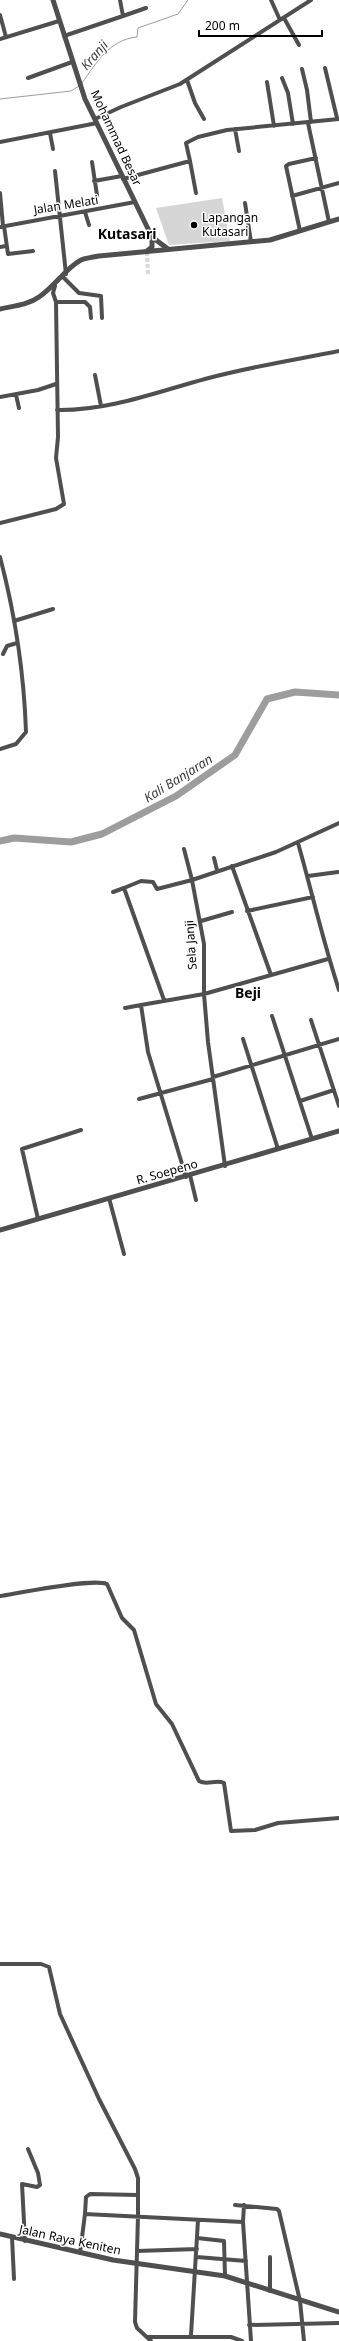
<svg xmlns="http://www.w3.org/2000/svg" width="339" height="2341" font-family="'Noto Sans',sans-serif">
	<rect width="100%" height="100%" fill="#fff"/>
	<path fill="#d6d6d6" d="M 222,198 L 230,241 L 169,245 L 156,208 Z"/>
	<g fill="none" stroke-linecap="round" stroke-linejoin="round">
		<path stroke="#9d9d9d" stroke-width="1" d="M 82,83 C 97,62 109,40 137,37 L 138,28 L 178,14 L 188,0
			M 0,99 L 71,91 L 79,86"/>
		<path stroke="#9d9d9d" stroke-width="7" d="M 0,841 L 14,838 L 71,842 L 102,834 L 176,796 L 235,755 L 267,699 L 295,692 L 339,695"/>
		<path stroke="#d9d9d9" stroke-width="4" stroke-dasharray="4 2" stroke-linecap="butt" d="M 147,252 L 148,275"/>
		<path stroke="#4f4f4f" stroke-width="4" d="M 271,0 L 280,20
			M 0,15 L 6,37
			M 123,16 L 146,8
			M 284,18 L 299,45
			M 64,36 L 123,16 L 120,0
			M 0,39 L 59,21
			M 325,68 L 337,118
			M 302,69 L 307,90 L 311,122
			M 28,78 L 72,62
			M 282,78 L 288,93 L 293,124
			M 187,80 L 195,103 L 204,119
			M 267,82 L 274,126
			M 95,119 L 121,107 L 180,84 L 311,0
			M 308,123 L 329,222
			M 235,129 L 239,151
			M 50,133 L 53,149
			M 0,142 L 97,123
			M 190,161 L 196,193
			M 92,162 L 97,195
			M 55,171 L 66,274
			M 123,179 L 190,161 L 186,143 L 198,137 L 227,130 L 339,119
			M 94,181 L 122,176
			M 0,193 L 3,226
			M 292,196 L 339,183
			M 245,203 L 251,242
			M 85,212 L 89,225
			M 4,226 L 8,254 L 33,251
			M 0,227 L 135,202
			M 300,231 L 286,166 L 289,164 L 316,158
			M 0,247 L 6,246
			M 63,277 L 79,293 L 101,296 L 102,318
			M 56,302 L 85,302 L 90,307 L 91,318
			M 95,375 L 101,406
			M 16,395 L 19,408
			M 0,397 L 38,390 L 56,384
			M 57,410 C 108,411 157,392 205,379 C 249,367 294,360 339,351
			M 0,523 L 56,509 L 64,504 L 56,458 L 58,437 L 56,302 L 53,293 L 55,286
			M 0,557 C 15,614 24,673 26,732 L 16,744 L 0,749
			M 14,621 L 53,609
			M 3,654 L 7,646 L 17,643
			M 298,843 C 312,892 323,942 339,990
			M 214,858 L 217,870
			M 232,866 L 271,975
			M 308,876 L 338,872
			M 113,892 L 124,888
			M 247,911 L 313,897
			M 201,921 L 232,912
			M 164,1000 L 124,888 L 141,881 L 153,882 L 157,889 L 192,880 L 184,849
			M 125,1008 L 141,1005
			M 272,1016 L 312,1139
			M 311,1020 L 339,1106
			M 243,1039 L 278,1149
			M 213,1077 L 339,1039
			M 139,1099 L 213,1079
			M 300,1101 L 334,1090
			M 225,1166 L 208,1042 L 204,994 L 204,944 L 192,880 L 276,852 L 339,823
			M 190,1175 L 196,1200
			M 186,1177 L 148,1052 L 141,1005 L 204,994 L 328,959
			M 109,1198 L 124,1254
			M 38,1219 L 22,1149 L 81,1130
			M 0,1596 C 19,1593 92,1578 107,1584 L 122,1618 L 134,1630 L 156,1704 L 172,1724 L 199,1781 C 207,1786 216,1779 224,1783 L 231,1831 L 255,1830 L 278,1823 L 339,1818
			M 0,1964 L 41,1964 L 49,1967 L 60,2014 L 99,2099 L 135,2169 L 138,2178 L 138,2216 L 135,2322 L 137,2328 L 151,2341
			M 235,2205 L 277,2209 L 279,2211 L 300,2301 L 304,2341
			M 85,2214 L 86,2197 L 90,2194 L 138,2195
			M 243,2222 L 244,2205
			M 12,2237 L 14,2279
			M 197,2238 L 224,2241 L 225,2276
			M 25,2241 L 22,2184 L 37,2187 L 40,2185 L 38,2173 L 28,2149
			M 137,2251 L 197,2249
			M 80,2253 L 85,2214 L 243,2222 L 251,2341
			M 197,2257 L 246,2261
			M 270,2257 L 270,2291
			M 249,2325 L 339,2323
			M 191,2335 L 198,2220
			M 148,2337 L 231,2337 L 242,2341"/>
		<path stroke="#4f4f4f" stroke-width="5" d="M 53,0 L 85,99 L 152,237 L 168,249
			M 147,251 L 152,247 L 152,237
			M 0,309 C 13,306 28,305 39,297 C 54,287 67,267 81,260 C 86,258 94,257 99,256 L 270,240 L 339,219
			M 0,1230 L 339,1131
			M 0,2234 L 113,2260 L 225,2276 L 339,2312"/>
	</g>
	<circle fill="#000" stroke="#fff" stroke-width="1.5" cx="194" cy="225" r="4"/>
	<g text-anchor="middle" stroke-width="3" stroke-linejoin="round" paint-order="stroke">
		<g font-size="12" fill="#000" stroke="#fff">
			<text transform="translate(116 138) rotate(65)" y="4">Mohammad Besar</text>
			<text transform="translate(66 205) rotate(-9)" y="4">Jalan Melati</text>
			<text transform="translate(191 945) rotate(-94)" y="4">Sela Janji</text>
			<text transform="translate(167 1172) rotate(-16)" y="4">R. Soepeno</text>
			<text transform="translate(70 2240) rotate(12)" y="4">Jalan Raya Keniten</text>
		</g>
		<g font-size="12" fill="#000" stroke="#fff" text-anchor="start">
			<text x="202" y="222">Lapangan<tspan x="202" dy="14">Kutasari</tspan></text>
		</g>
		<g font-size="13" font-style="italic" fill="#3e3e3e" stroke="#fff">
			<text transform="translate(94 55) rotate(-49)" y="5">Kranji</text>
			<text transform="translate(178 778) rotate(-32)" y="5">Kali Banjaran</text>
		</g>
		<g font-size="14" font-weight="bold" fill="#000" stroke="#fff">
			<text x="127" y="239">Kutasari</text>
			<text x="248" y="998">Beji</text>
		</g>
	</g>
	<path d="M199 30v6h123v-6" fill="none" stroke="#000000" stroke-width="2"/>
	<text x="205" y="30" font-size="12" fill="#000000" stroke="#ffffff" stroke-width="3" paint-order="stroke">200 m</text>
</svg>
